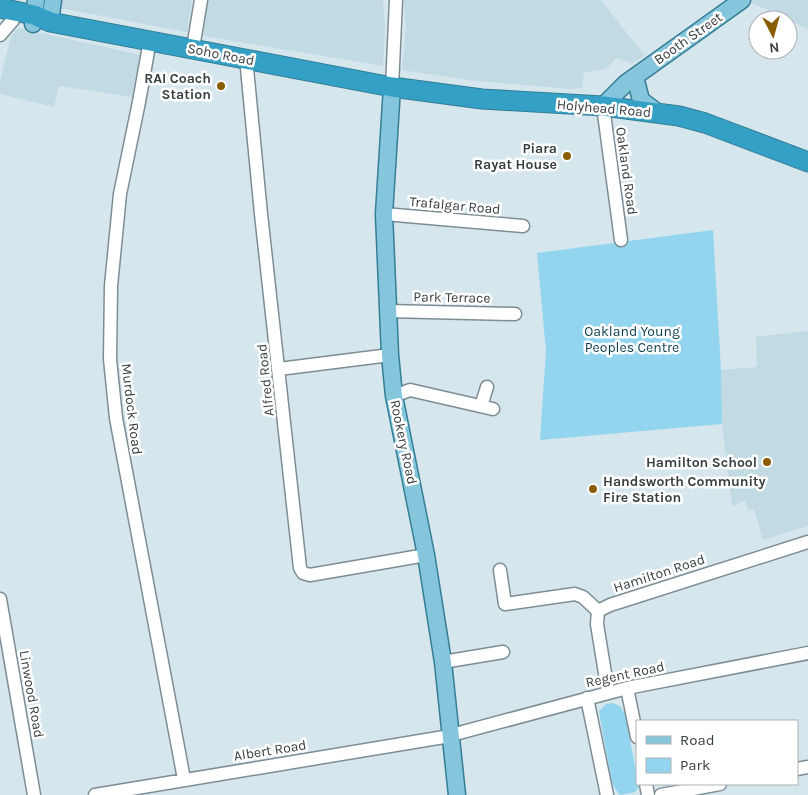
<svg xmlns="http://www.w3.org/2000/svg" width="808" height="795" font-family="Karla,sans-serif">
	<rect width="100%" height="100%" fill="#d5e6ed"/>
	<path fill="#c1dae4" d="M 61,0 L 192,0 L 187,32 L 60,8 Z
		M 208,0 L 383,0 L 385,28 L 383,66 L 203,36 Z
		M 404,0 L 601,0 L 645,56 L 632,63 L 616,58 L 606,69 L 584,73 L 582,88 L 571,89 L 468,80 L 402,70 L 406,27 Z
		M 753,0 L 808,0 L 808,29 L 750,2 Z
		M 19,28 L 140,55 L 132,97 L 59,86 L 54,107 L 0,94 L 0,81 L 11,36 Z
		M 808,331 L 808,526 L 763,540 L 754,509 L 749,510 L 745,501 L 732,506 L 722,424 L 721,370 L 757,367 L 756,337 Z"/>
	<path fill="#93d5ef" d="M 713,230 L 721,370 L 722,424 L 540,440 L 546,351 L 537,253 Z
		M 613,703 L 620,706 L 625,714 L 639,787 L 635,792 L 620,795 L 612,784 L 599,711 L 606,704 Z"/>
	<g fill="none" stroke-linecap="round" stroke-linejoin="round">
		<defs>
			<path id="minor" d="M 0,35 L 13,20
				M 150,40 L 139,102 L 120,194 L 111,286 L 110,359 L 116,418 L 184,779
				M 193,48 L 201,0
				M 246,58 L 261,214 L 300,568 L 303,573 L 310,575 L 426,555
				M 392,87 L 396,0
				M 603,106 L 621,240
				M 384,214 L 523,226
				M 388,311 L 515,314
				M 279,369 L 390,355
				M 394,396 L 410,390 L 493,409
				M 481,406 L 487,387
				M 500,570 L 505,604 L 575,594 L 583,597 L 598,611
				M 0,599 L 34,795
				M 443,662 L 503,652
				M 627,688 L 637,737
				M 608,692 L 597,624 L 598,611 L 610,605 L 808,542
				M 587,698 L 607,795
				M 797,769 L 808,767
				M 646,784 L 648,795
				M 95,795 L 444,737 L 627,688 L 808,653
				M 661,795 L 720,784"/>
			<path id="major" d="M 50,22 L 53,0
				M 33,24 L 36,0
				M 635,77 L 641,100 L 657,112
				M 392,87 L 384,214 L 390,355 L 394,396 L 426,555 L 443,662 L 457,795
				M 603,106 L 626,83 L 742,0"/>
			<path id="highway" d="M 0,8 L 34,15 L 50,22 L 392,87 L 482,99 L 603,106 L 679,116 L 705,123 L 808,162"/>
		</defs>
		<use href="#minor" stroke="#7e8d94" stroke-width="15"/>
		<use href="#major" stroke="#357e96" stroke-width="19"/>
		<use href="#highway" stroke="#357e96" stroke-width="21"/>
		<use href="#minor" stroke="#fff" stroke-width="12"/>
		<use href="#major" stroke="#85c6dc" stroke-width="16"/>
		<use href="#highway" stroke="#34a0c5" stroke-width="19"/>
	</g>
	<g fill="#895c00" stroke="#fff" stroke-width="2">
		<circle cx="221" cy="86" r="5"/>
		<circle cx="567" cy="156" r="5"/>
		<circle cx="767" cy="462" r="5"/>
		<circle cx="593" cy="489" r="5"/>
	</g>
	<g text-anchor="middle" stroke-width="5" stroke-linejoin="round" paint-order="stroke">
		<g font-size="14" fill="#373e40" stroke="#fff">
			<text transform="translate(688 38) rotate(-35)" y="5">Booth Street</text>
			<text transform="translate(221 54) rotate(11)" y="5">Soho Road</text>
			<text transform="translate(604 108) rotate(5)" y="5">Holyhead Road</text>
			<text transform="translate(627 171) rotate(82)" y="5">Oakland Road</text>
			<text transform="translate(455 205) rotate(5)" y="5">Trafalgar Road</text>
			<text transform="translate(452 297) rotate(1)" y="5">Park Terrace</text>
			<text transform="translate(265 380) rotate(-96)" y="5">Alfred Road</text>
			<text transform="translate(132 409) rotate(83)" y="5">Murdock Road</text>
			<text transform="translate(404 442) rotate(78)" y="5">Rookery Road</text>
			<text transform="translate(659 573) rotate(-18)" y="5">Hamilton Road</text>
			<text transform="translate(625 674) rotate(-12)" y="5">Regent Road</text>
			<text transform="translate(32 694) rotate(80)" y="5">Linwood Road</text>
			<text transform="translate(270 750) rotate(-9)" y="5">Albert Road</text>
		</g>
		<g font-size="14" font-weight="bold" fill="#373e40" stroke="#fff" text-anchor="end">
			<text x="211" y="83">RAI Coach<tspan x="211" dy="16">Station</tspan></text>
			<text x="557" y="153">Piara<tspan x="557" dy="16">Rayat House</tspan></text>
			<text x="757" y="467">Hamilton School</text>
			<text x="603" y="486" text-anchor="start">Handsworth Community<tspan x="603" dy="16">Fire Station</tspan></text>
		</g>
		<g font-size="14" fill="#093d4d" stroke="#fff">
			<text x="632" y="336">Oakland Young<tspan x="632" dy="16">Peoples Centre</tspan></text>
		</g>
	</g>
	<rect x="636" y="720" width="162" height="65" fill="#ffffff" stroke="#afb2b3"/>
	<rect x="646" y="736" width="25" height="8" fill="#85c6dc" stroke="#afb2b3"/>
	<text x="680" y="745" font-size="15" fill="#373e40">Road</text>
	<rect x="646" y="758" width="25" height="15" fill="#93d5ef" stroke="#afb2b3"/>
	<text x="680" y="770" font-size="15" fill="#373e40">Park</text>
	<g transform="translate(773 35) rotate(174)"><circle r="24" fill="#ffffff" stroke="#afb2b3"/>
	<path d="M0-4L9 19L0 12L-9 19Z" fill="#895c00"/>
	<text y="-8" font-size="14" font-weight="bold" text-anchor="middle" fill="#373e40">N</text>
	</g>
</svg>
